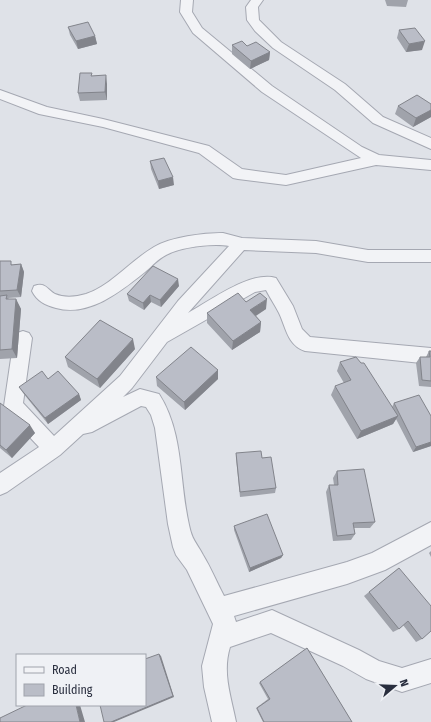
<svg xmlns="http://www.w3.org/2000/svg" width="431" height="722" font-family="'Fira Sans Condensed',sans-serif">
	<rect width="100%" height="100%" fill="#dfe2e8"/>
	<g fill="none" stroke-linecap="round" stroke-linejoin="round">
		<defs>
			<path id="minor" d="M 181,0 L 193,0 L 192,12 L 202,28 L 272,86 L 362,147 L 379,155 L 431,160 L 431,170 L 376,165 L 286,185 L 238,179 L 233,178 L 199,153 L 103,127 L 39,114 L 0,99 L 0,90 L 47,107 L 103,119 L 209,146 L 242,169 L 286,175 L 361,158 L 262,92 L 193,33 L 180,12 Z
				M 251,0 L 263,0 L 258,7 L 259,20 L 281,42 L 345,84 L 383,117 L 431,138 L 431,149 L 373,123 L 335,90 L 273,48 L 255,31 L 247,20 L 246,7 Z
				M 223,233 L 242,238 L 316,241 L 368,250 L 431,250 L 431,262 L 368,262 L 316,253 L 244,250 L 188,313 C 210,301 251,270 276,278 L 293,306 L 302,329 L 310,337 L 431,348 L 431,364 L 305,351 C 287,345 286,327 279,313 C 275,305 270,298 266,290 L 255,292 L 167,342 L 132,388 L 123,397 L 140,389 L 159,394 C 184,433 179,481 189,525 C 192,540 196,542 203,555 C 211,568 217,583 224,596 L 347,562 L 372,553 L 431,522 L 431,545 L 385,570 L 347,584 L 234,616 L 236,622 L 272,610 L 359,650 L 379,661 L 402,668 L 431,659 L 431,683 L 402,692 L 366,679 L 343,666 L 271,633 L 230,647 C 222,673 231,696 236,722 L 212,722 L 204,687 L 202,666 L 213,624 L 187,570 L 176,555 L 173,547 L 168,524 L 155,428 L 151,415 L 146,407 L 141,406 L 92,432 L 83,434 L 60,455 L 7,492 L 0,495 L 0,473 L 39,447 L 6,412 L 4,406 L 14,338 L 17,333 L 23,331 L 29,333 L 32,338 L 23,403 L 54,436 L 120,376 L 178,301 L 229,246 C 213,243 181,247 166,255 C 158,259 152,266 145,272 C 120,292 89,317 56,308 C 45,305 37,301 32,291 L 34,286 C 46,282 46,289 55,294 C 64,298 76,297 86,294 C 112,285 130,261 154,247 C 171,237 203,233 223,233 Z"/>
		</defs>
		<use href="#minor" stroke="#a5a8b2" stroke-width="2"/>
		<use href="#minor" fill="#f2f3f6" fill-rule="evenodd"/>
	</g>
	<path fill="#a0a3ab" d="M 385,0 L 408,0 L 406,7 L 387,6 Z
		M 68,27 L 95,36 L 97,44 L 78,49 L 70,35 Z
		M 399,30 L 422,50 L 406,52 L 397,38 Z
		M 232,45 L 247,46 L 270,52 L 269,60 L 250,69 L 232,54 Z
		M 93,76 L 107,84 L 107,100 L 80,101 L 78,93 Z
		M 431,104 L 431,117 L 413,127 L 395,114 L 398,106 Z
		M 150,161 L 174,185 L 159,189 L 151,169 Z
		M 0,261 L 13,265 L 21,264 L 24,272 L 21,297 L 8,298 L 9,299 L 16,299 L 21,309 L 17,358 L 0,359 Z
		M 179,286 L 161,307 L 151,302 L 144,310 L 129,301 L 127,294 Z
		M 246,302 L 266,309 L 256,316 L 261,322 L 260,332 L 232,350 L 207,323 L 207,313 Z
		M 135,349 L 100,388 L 68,367 L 65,357 Z
		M 429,351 L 431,351 L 431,387 L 419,386 L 416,363 L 420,357 L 426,357 Z
		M 340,362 L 392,407 L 394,403 L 431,416 L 431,446 L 413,452 L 396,419 L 393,424 L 357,439 L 331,395 L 335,386 L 344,383 L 337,371 Z
		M 218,370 L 218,379 L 185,410 L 157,386 L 156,377 Z
		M 48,379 L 79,394 L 81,400 L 48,424 L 23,393 L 19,387 Z
		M 0,403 L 35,433 L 12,458 L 0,448 Z
		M 236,453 L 262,458 L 276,488 L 275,493 L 240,497 L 236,458 Z
		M 337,471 L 375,522 L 370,528 L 354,528 L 355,534 L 351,540 L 333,541 L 326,492 L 329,485 L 334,485 L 333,478 Z
		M 234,526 L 283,555 L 281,558 L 249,572 L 234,530 Z
		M 431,551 L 431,557 L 429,553 Z
		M 399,568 L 422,639 L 416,642 L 403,625 L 399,629 L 393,632 L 364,596 Z
		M 307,648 L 352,722 L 263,722 L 256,708 L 268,699 L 259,683 Z"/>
	<path fill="#82848b" d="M 95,36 L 97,44 L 78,49 L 76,41 Z
		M 425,41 L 422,50 L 406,52 L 409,44 Z
		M 270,52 L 269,60 L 250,69 L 251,61 Z
		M 106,75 L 107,84 L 107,100 L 105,92 Z
		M 431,110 L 431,117 L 413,127 L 416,118 Z
		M 173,177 L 174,185 L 159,189 L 158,181 Z
		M 21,264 L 24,272 L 21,297 L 17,290 Z
		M 178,279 L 179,286 L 161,307 L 160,300 Z
		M 150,295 L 151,302 L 144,310 L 143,303 Z
		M 16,299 L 21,309 L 17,358 L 12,349 Z
		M 267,299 L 266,309 L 249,320 L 250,310 Z
		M 261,322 L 260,332 L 232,350 L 233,341 Z
		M 133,339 L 135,349 L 100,388 L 97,379 Z
		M 218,370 L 218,379 L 185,410 L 184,402 Z
		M 79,394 L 81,400 L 48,424 L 45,418 Z
		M 398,416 L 393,424 L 357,439 L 361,431 Z
		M 30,425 L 35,433 L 12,458 L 6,450 Z
		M 431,442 L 431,446 L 413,452 L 416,447 Z
		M 283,555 L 281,558 L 249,572 L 250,568 Z
		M 159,654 L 161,656 L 174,697 L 114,722 L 111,722 Z
		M 76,705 L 80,705 L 85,722 L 80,722 Z"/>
	<path fill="#babdc7" stroke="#82848b" d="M 88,22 L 95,36 L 76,41 L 68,27 Z
		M 415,28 L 425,41 L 409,44 L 399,30 Z
		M 242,41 L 247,46 L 256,42 L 270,52 L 251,61 L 232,45 Z
		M 80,73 L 92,73 L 91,76 L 106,75 L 105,92 L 78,93 Z
		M 417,95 L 431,104 L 431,110 L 416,118 L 398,106 Z
		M 164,158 L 173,177 L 158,181 L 150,161 Z
		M 0,261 L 11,261 L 11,265 L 21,264 L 17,290 L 0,291 Z
		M 153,266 L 178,279 L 160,300 L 150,295 L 143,303 L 127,294 Z
		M 238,293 L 246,302 L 260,293 L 267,299 L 250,310 L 261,322 L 233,341 L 207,313 Z
		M 7,295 L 6,299 L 16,299 L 12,349 L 0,350 L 0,296 Z
		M 100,320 L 133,339 L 97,379 L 65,357 Z
		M 191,347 L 218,370 L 184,402 L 156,377 Z
		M 429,351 L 431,351 L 431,381 L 422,380 L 420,357 L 430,357 Z
		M 356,357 L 361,363 L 364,363 L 398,416 L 361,431 L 335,386 L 351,380 L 340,362 Z
		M 42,371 L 48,379 L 58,371 L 79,394 L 45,418 L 19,387 Z
		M 419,395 L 431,416 L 431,442 L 416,447 L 394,403 Z
		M 0,403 L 30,425 L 6,450 L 0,445 Z
		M 261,451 L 262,458 L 271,457 L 276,488 L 240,492 L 236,453 Z
		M 364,469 L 375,522 L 353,523 L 355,534 L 337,536 L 329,485 L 338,485 L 337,471 Z
		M 267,514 L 283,555 L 250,568 L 234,526 Z
		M 399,568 L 431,606 L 431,631 L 422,639 L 408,621 L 399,629 L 369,592 Z
		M 307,648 L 352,722 L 264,722 L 257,708 L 270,699 L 260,682 Z
		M 159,654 L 173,696 L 111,722 L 104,722 L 100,705 L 145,705 L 145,659 Z
		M 27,705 L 76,705 L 80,722 L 0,722 L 0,718 Z"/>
	<rect x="16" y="654" width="130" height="52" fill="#eff1f5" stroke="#a0a3ac"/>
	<rect x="24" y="667" width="20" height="6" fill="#f2f3f6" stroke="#a0a3ac"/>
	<text x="52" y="674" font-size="12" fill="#292e3e">Road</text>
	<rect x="24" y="684" width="20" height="12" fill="#babdc7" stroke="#a0a3ac"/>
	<text x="52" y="694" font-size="12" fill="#292e3e">Building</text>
	<g transform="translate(395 686) rotate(71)" stroke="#eff1f5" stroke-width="3" paint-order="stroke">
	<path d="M0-3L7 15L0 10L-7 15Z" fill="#292e3e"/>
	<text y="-6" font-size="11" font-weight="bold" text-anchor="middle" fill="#292e3e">N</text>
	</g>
</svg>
